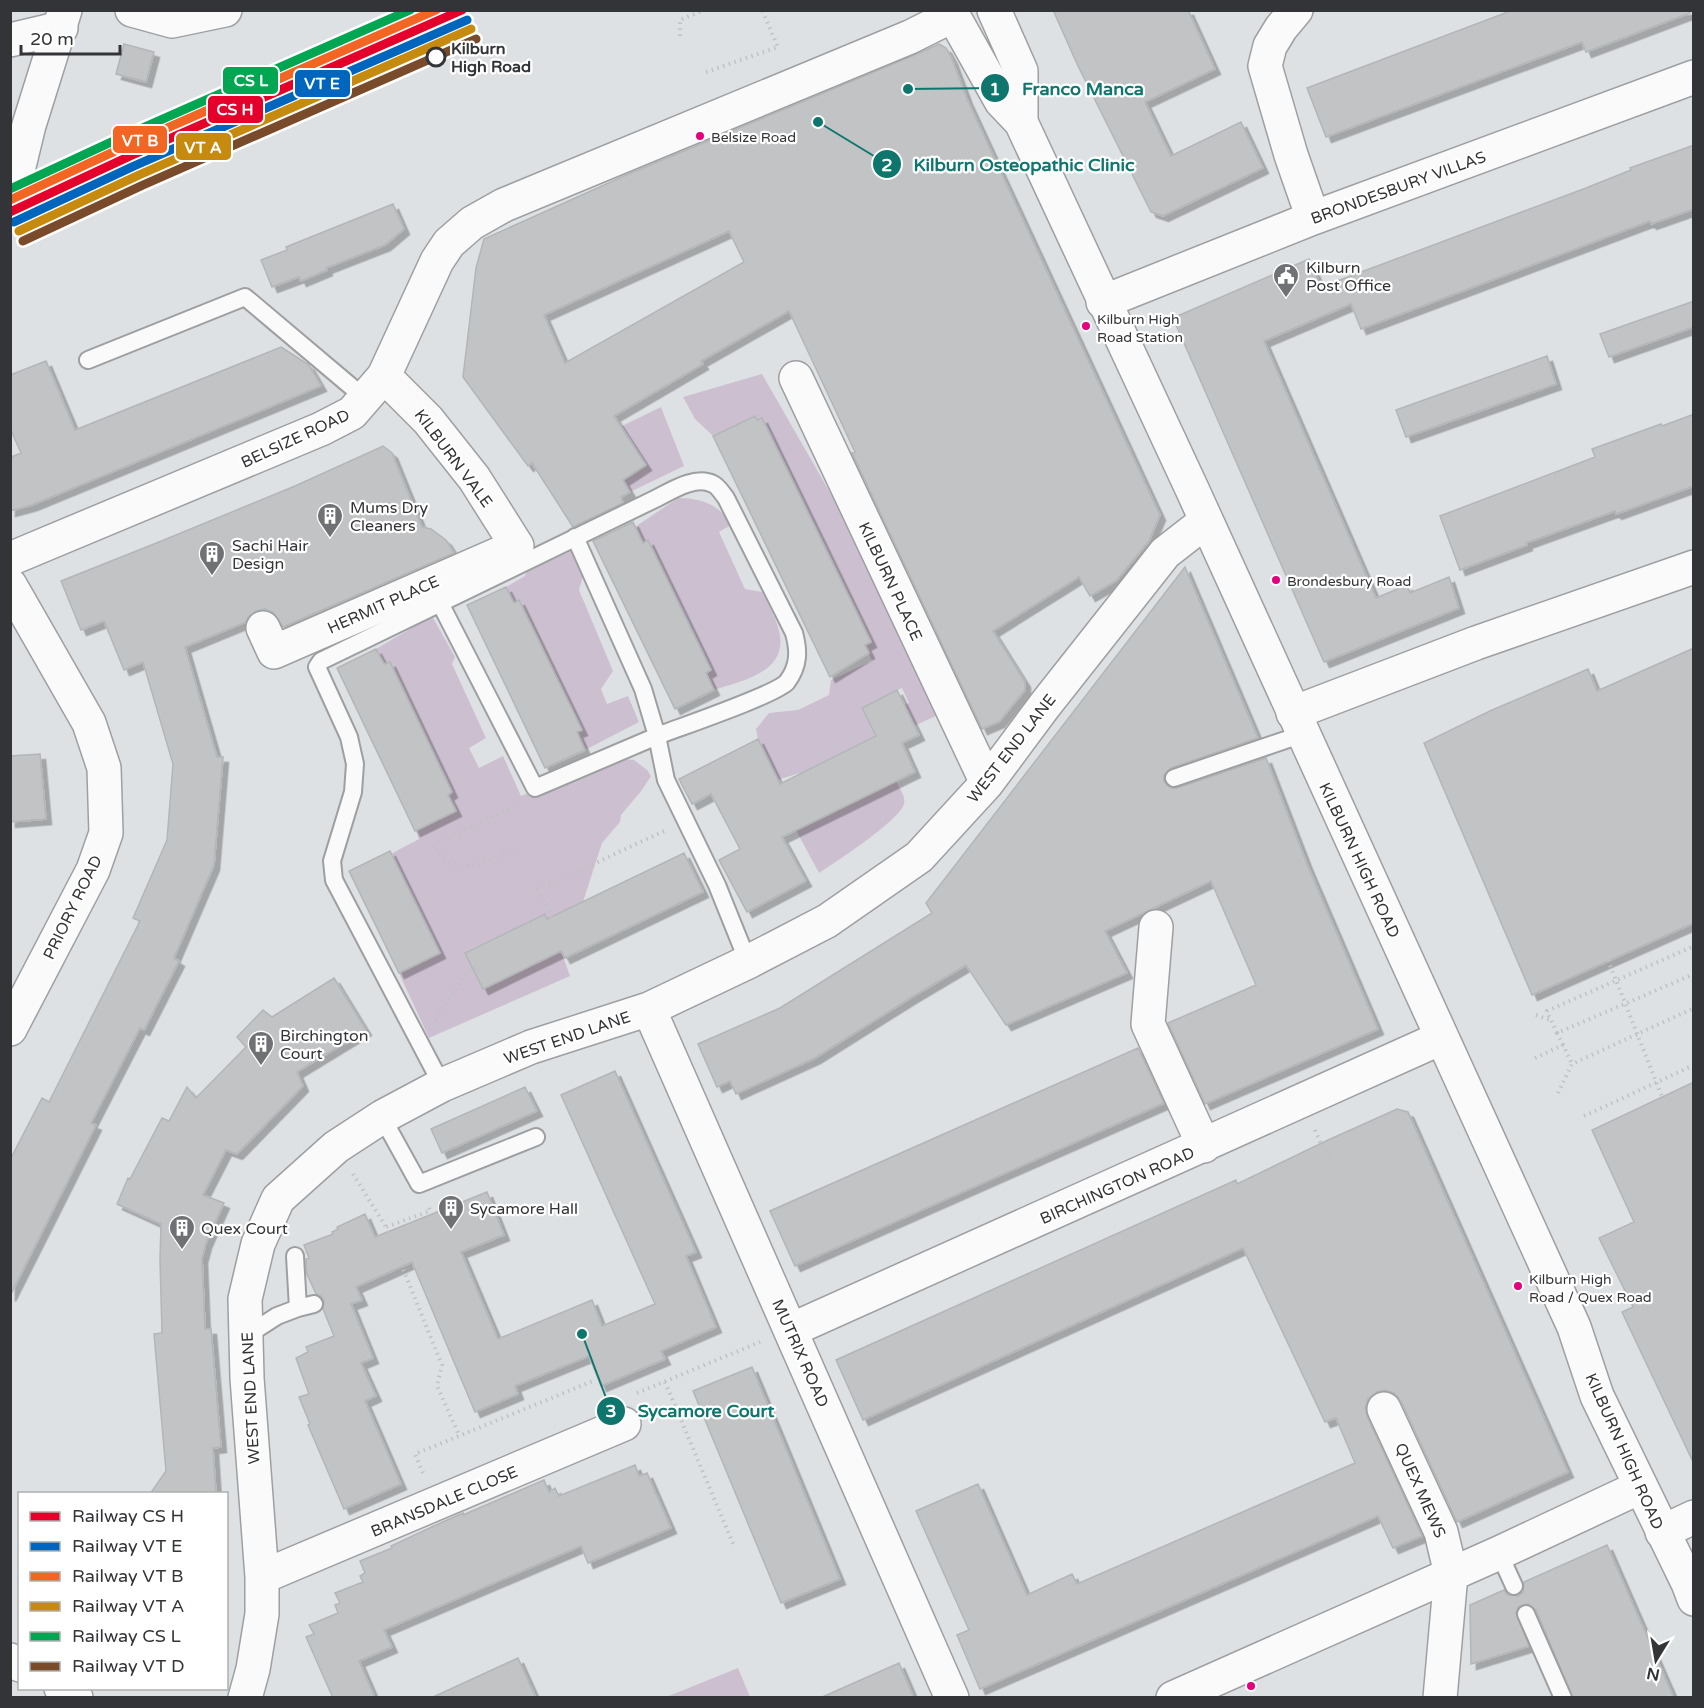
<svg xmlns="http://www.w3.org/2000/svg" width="1704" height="1708" font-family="'Varela Round',sans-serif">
	<defs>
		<filter id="shadow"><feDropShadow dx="5.5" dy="5.5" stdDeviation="0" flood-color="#0004"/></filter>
	</defs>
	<rect width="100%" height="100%" fill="#dee1e4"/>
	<path fill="#ccc0d0" d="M 762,374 L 949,700 L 942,713 L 914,726 L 904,705 L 909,703 L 902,688 L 862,708 L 879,743 L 864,750 L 861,743 L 852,747 L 855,754 L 831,758 L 821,763 L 824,770 L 803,780 L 800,773 L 777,780 L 758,739 L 756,729 L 769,713 L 798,710 L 829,695 L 831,680 L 872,661 L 865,645 L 871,642 L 762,418 L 757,420 L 755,416 L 713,436 L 695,419 L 683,397 Z
		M 661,407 L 684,466 L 630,492 L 623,480 L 646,465 L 622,426 Z
		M 678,498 C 700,498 720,504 731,525 L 719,532 L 745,589 L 762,592 C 768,604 776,618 779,631 C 789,672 744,680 714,690 L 706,673 L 711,670 L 649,541 L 643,543 L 635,527 Z
		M 571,551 L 583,576 L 579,590 L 613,671 L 601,689 L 607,704 L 628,696 L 639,722 L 585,750 L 577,732 L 582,729 L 519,600 L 514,603 L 506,587 L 525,576 L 526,572 Z
		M 432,616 L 455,657 L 452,664 L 486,738 L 469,748 L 479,768 L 503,756 L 521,796 L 614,758 L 634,760 L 647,770 L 651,776 L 642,790 L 621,815 L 620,822 L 602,843 L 583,902 L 547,919 L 544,914 L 472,949 L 485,976 L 478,980 L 483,989 L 561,951 L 570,976 L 429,1038 L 399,973 L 434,956 L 385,857 L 419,839 L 416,831 L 456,811 L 448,795 L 452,792 L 390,662 L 384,664 L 376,649 Z
		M 896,781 C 899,788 906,796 904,804 C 899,821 836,862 819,873 L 777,795 L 818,820 Z
		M 738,1668 L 750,1697 L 666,1697 Z"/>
	<path fill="#c1c3c5" stroke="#b3b6b8" stroke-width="1.5" fill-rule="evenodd" filter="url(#shadow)" d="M 1053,10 L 1188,10 L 1215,69 L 1145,102 L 1171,156 L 1241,122 L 1263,168 L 1163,216 L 1151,212 L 1078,66 Z
		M 1513,10 L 1690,10 L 1690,13 L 1586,52 L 1582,42 L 1326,137 L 1307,88 Z
		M 124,44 L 154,52 L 146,82 L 116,74 Z
		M 939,44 L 946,48 L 952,59 L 967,99 L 1160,515 L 1149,541 L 1116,581 L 1090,596 L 1079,577 L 993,631 L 1025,682 L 1025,690 L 999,722 L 982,729 L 852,453 L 855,452 L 789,311 L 701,361 L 703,364 L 614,416 L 646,465 L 623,480 L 630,492 L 621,497 L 623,503 L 573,527 L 532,463 L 528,466 L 463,377 L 476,268 L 484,239 L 624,176 L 917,54 ZM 729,231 L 744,262 L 565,363 L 544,315 Z
		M 1694,145 L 1694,209 L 1651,224 L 1650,221 L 1361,329 L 1351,304 L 1264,341 L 1376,598 L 1407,585 L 1410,593 L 1449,577 L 1459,608 L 1324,662 L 1173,318 L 1309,259 L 1321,287 L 1586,188 L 1631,170 L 1630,168 Z
		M 393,204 L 404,229 L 385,245 L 326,268 L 327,270 L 301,281 L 299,277 L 272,287 L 261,260 L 287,250 L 286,247 Z
		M 1694,301 L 1694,327 L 1609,357 L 1600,334 Z
		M 281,347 L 309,365 L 321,386 L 32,505 L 10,511 L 11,457 L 21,453 L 10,428 L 10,375 L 46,361 L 75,430 Z
		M 1547,356 L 1556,384 L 1406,437 L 1396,410 Z
		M 1694,414 L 1694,486 L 1616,514 L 1615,511 L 1526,543 L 1527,545 L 1460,570 L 1440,516 L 1595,457 L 1592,449 L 1661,424 L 1662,426 Z
		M 755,416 L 757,420 L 762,418 L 871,642 L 865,645 L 869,653 L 830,677 L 713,436 Z
		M 383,446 L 392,453 L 422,527 L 431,529 L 446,540 L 454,553 L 283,627 L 273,612 L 265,609 L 256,611 L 248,617 L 246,622 L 185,647 L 217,757 L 223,757 L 214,865 L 174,958 L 179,961 L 144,1030 L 140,1028 L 91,1123 L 96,1125 L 10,1296 L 10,1160 L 42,1098 L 49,1102 L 140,921 L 133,918 L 167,840 L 173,764 L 143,662 L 124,670 L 104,621 L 81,630 L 61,581 L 159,542 L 295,486 Z
		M 633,522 L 643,543 L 648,540 L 711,670 L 706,673 L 714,690 L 675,709 L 593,541 Z
		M 1185,567 L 1258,738 L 1171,768 L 1164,775 L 1164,782 L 1171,788 L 1177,788 L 1266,758 L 1307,864 L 1378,1029 L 1205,1104 L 1168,1023 L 1256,985 L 1211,881 L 1105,931 L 1127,973 L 1006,1025 L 966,965 L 912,997 L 815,1058 L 736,1094 L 730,1081 L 717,1087 L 698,1044 L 780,1008 L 932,913 L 926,903 Z
		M 506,587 L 514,603 L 519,600 L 582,730 L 577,732 L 585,750 L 545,768 L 467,605 Z
		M 1694,648 L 1694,923 L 1532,995 L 1424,743 L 1492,710 L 1588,669 L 1597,691 Z
		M 376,649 L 384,664 L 390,662 L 452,792 L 448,795 L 456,811 L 415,831 L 337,668 Z
		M 897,690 L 919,735 L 902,743 L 915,772 L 782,837 L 806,881 L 747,912 L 719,860 L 740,849 L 711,794 L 692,804 L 679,779 L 758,739 L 780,784 L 876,736 L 862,708 Z
		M 40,754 L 46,819 L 10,822 L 10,756 Z
		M 390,851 L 440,953 L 399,973 L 349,871 Z
		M 684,853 L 703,892 L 565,958 L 561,951 L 483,989 L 465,953 L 545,914 L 547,919 Z
		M 334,978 L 366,1030 L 297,1072 L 303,1086 L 237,1154 L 226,1150 L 203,1195 L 224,1203 L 206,1243 L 202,1258 L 205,1329 L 211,1329 L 221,1447 L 213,1448 L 216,1494 L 150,1494 L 166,1471 L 154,1334 L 162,1333 L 160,1260 L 161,1224 L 117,1204 L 128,1178 L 130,1179 L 162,1118 L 169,1121 L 187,1087 L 196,1098 L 246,1047 L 237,1037 L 263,1010 L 272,1017 Z
		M 1138,1048 L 1164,1103 L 795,1266 L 770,1211 Z
		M 615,1071 L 696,1252 L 686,1256 L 716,1327 L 661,1351 L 665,1359 L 601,1386 L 589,1356 L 515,1386 L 518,1394 L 475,1412 L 412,1262 L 356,1287 L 362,1300 L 351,1304 L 373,1358 L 361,1363 L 376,1396 L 365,1401 L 401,1484 L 344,1509 L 308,1425 L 310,1424 L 299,1397 L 309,1394 L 296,1358 L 308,1352 L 306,1347 L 334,1336 L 323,1309 L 324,1301 L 321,1296 L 316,1294 L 306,1272 L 306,1259 L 309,1258 L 304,1245 L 333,1234 L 332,1232 L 338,1229 L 337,1227 L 365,1214 L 375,1237 L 487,1192 L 504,1235 L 461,1252 L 498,1339 L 592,1300 L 602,1326 L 655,1304 L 561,1095 Z
		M 1694,1082 L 1694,1464 L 1622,1312 L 1633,1307 L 1599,1238 L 1634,1222 L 1592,1130 Z
		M 525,1087 L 537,1111 L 442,1153 L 431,1129 Z
		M 1397,1109 L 1408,1112 L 1568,1472 L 1457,1522 L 1401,1401 L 1394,1393 L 1385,1390 L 1377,1392 L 1368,1399 L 1365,1408 L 1367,1416 L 1422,1536 L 1393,1548 L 1378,1516 L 980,1689 L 957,1635 L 969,1630 L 916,1511 L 978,1484 L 1027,1595 L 1072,1574 L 1077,1584 L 1355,1463 L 1336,1418 L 1325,1422 L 1243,1248 L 863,1420 L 836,1360 L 1236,1180 L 1237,1184 L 1326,1141 Z
		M 752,1367 L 840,1579 L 781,1603 L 693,1391 Z
		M 635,1465 L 639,1476 L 647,1473 L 671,1528 L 588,1563 L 581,1546 L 384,1630 L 392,1647 L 359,1661 L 375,1698 L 333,1698 L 306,1637 L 314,1634 L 309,1625 L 338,1613 L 335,1605 L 340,1603 L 335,1593 L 363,1582 L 360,1576 L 365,1573 L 360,1561 L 392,1548 L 391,1546 L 436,1525 L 463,1513 L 463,1515 L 544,1480 L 549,1492 L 555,1488 L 559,1496 Z
		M 1607,1545 L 1674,1698 L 1573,1698 L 1536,1610 L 1528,1604 L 1518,1607 L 1516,1613 L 1529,1646 L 1471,1664 L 1470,1605 L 1504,1590 L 1508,1595 L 1518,1596 L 1523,1592 L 1524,1582 Z
		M 518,1658 L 536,1698 L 431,1698 Z
		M 899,1663 L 914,1698 L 820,1698 Z"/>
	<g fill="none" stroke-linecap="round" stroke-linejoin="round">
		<defs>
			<path id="lane" d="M 88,360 L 245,297 L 366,399
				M 440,603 L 535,788 L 657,736 L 643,689 L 575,537
				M 1174,778 L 1303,734
				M 442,1085 L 334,880 L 332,861 L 353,792 L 355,764 L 349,737 L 317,667 L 321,661 L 655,499 C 671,491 695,475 713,484 C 718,486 722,493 726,498 L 794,633 C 799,651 799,666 787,682 C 775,695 680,727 657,736 L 666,780 L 717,885 L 748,962
				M 382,1117 L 419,1184 L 536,1137
				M 295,1256 L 298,1308 L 314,1304
				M 246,1336 L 277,1316 L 298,1308
				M 1499,1553 L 1514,1586
				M 1526,1614 L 1563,1698"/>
			<path id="street" d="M 132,10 L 172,21 L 225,10
				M 1296,10 L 1281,28 L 1270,46 L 1265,66 L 1291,155 L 1313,218
				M 10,40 L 61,28
				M 1103,302 L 1313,218 L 1694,77
				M 796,378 L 987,783
				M 263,628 L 274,652 L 517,546 L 474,478 L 428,420 L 384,376
				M 1156,927 L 1148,1024 L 1204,1146
				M 649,1009 L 952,1698
				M 791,1330 L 1441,1038
				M 1384,1409 L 1441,1532 L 1451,1574 L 1440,1698
				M 1662,1532 L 1694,1517
				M 262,1577 L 624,1424
				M 10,1660 L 20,1665
				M 61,1688 L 76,1698
				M 245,1698 L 253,1669 L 262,1614 L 262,1577 L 247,1378 L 245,1299 L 258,1244 L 278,1199 L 336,1147 L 382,1117 L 442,1085 L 531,1047 L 649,1009 L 748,962 L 827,921 L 919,857 L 987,783 L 1045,705 L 1165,553 L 1206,521"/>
			<path id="secondary" d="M 10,203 L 29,125 L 65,10
				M 10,559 L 321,429 L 352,413 L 384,376 L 437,261 L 449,243 L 472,223 L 504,205 L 910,37 L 952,16
				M 10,585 L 89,723 L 104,768 L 106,833 L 93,870 L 10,1029
				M 1293,713 L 1476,643 L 1694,567
				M 1173,1698 L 1499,1553 L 1640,1487"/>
			<path id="primary" d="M 950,10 L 1001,101 L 1021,122 L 1192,489 L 1574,1327 L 1597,1396 L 1688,1583 L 1694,1599
				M 994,10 L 1021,71 L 1021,122"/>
		</defs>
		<use href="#lane" stroke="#9d9fa1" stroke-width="20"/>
		<use href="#street" stroke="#9d9fa1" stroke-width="36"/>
		<use href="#secondary" stroke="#9d9fa1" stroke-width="36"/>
		<use href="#primary" stroke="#9d9fa1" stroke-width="36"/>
		<path stroke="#c0c1c2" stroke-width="4" stroke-dasharray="1.5 4.5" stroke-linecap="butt" d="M 680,36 L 680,20 L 704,10
			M 706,72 L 778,47 L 762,10
			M 513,850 C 495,859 468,872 449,862 C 442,859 438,850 433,844 L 518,805
			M 552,917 L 538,890 L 664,831
			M 1536,1015 L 1550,1020
			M 435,1019 L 467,973 L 480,966
			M 1557,1033 L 1547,1011 L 1694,946
			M 1563,1045 L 1557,1033 L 1694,974
			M 1535,1058 L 1563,1045 L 1572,1064
			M 1558,1093 L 1572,1064 L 1694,1008
			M 1584,1116 L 1694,1065
			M 1315,1130 L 1369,1251
			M 353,1174 L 386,1227
			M 429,1208 L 430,1211 L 386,1227 L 442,1365 L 437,1386 L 459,1435
			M 665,1382 L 734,1546
			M 637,1393 L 760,1342
			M 423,1473 L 415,1454 L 593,1381"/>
		<use href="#lane" stroke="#fafafb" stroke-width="16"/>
		<use href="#street" stroke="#fafafb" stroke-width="33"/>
		<use href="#secondary" stroke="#fafafb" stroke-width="33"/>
		<use href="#primary" stroke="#fafafb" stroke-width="33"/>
		<path stroke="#c0c1c2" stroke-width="4" stroke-dasharray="1.5 4.5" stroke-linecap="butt" d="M 1608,960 L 1662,1097"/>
		<defs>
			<path id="rail-1" d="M 10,212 L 130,156 L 462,10"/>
			<path id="rail-2" d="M 14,222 L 134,166 L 467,20"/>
			<path id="rail-3" d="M 10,200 L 126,146 L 436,10"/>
			<path id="rail-4" d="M 19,231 L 139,175 L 471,29"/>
			<path id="rail-5" d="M 10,189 L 122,137 L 410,10"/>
			<path id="rail-6" d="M 23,241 L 143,185 L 476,39"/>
		</defs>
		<use href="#rail-1" stroke="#fff" stroke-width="14"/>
		<use href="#rail-2" stroke="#fff" stroke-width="14"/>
		<use href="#rail-3" stroke="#fff" stroke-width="14"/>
		<use href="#rail-4" stroke="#fff" stroke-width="14"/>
		<use href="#rail-5" stroke="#fff" stroke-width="14"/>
		<use href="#rail-6" stroke="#fff" stroke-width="14"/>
		<use href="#rail-1" stroke="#e4002b" stroke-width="9"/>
		<use href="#rail-2" stroke="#0065bd" stroke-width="9"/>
		<use href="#rail-3" stroke="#f26522" stroke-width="9"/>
		<use href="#rail-4" stroke="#c68a0e" stroke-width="9"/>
		<use href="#rail-5" stroke="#00a651" stroke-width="9"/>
		<use href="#rail-6" stroke="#7a4b2a" stroke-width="9"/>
	</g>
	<defs>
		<symbol id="civic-pin" viewBox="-11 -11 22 30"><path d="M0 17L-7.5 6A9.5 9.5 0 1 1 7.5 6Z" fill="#6f7174" stroke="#fff"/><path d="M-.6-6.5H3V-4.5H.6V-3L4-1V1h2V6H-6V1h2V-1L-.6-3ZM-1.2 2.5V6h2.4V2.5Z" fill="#fff"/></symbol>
		<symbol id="building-pin" viewBox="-11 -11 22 30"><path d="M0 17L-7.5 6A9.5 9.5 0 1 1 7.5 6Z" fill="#6f7174" stroke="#fff"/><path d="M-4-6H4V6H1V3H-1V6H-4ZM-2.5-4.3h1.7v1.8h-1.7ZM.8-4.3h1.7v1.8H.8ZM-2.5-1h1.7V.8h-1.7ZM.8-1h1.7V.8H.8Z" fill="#fff"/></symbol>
	</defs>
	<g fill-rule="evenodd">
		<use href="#civic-pin" x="1271" y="261" width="30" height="40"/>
		<use href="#building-pin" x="315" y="501" width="30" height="40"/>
		<use href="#building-pin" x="197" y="539" width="30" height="40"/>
		<use href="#building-pin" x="246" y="1029" width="30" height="40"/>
		<use href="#building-pin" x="436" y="1193" width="30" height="40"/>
		<use href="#building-pin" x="167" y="1213" width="30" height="40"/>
	</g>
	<circle fill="#fff" stroke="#333437" stroke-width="3" cx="436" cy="57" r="9"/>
	<g fill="#e5007d" stroke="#fff" stroke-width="2">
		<circle cx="700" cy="136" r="5"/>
		<circle cx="1086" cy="326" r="5"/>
		<circle cx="1276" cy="580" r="5"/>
		<circle cx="1518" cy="1286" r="5"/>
		<circle cx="1251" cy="1686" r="5"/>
	</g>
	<g text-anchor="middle" stroke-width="4.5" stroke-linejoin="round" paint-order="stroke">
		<g font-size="14" fill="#333437" stroke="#fff" text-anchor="start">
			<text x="711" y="142">Belsize Road</text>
			<text x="1097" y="324">Kilburn High<tspan x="1097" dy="18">Road Station</tspan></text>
			<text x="1287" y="586">Brondesbury Road</text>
			<text x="1529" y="1284">Kilburn High<tspan x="1529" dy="18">Road / Quex Road</tspan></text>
		</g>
		<g font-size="16" font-weight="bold" fill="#333437" stroke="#fff" text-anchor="start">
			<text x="451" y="54">Kilburn<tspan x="451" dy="18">High Road</tspan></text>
		</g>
		<g font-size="16" fill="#333437" stroke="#fff">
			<text transform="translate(1398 187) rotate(-20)" y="6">BRONDESBURY VILLAS</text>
			<text transform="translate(295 438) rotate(-25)" y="6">BELSIZE ROAD</text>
			<text transform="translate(454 458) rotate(53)" y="6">KILBURN VALE</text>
			<text transform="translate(891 581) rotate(65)" y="6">KILBURN PLACE</text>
			<text transform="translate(383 604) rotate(-24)" y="6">HERMIT PLACE</text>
			<text transform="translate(1011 748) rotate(-52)" y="6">WEST END LANE</text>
			<text transform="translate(1360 860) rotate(65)" y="6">KILBURN HIGH ROAD</text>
			<text transform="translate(72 907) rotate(-64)" y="6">PRIORY ROAD</text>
			<text transform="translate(567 1037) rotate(-19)" y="6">WEST END LANE</text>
			<text transform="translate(1117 1185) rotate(-24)" y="6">BIRCHINGTON ROAD</text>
			<text transform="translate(801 1353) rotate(66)" y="6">MUTRIX ROAD</text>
			<text transform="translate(250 1398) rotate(-93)" y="6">WEST END LANE</text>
			<text transform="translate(1625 1451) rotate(66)" y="6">KILBURN HIGH ROAD</text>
			<text transform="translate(1421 1490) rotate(66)" y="6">QUEX MEWS</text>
			<text transform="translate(444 1501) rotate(-23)" y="6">BRANSDALE CLOSE</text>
		</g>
		<g font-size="16" fill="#333437" stroke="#fff" text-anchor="start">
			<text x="1306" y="273">Kilburn<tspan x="1306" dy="18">Post Office</tspan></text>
			<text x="350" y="513">Mums Dry<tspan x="350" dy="18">Cleaners</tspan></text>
			<text x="232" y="551">Sachi Hair<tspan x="232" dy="18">Design</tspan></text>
			<text x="280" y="1041">Birchington<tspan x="280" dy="18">Court</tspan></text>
			<text x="470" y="1214">Sycamore Hall</text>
			<text x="201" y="1234">Quex Court</text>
		</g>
	</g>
	<path fill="none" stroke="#0f766e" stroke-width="2" d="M908 89L995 88M818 122L887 164M582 1334L611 1411"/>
	<g fill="#0f766e" stroke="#fff" stroke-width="2">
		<circle cx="908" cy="89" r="6"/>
		<circle cx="818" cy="122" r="6"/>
		<circle cx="582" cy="1334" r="6"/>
		<circle cx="995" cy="88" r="15"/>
		<circle cx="887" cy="164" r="15"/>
		<circle cx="611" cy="1411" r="15"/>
	</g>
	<g font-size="18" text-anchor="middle" font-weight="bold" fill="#fff">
		<text x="995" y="95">1</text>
		<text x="887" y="171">2</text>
		<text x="611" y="1417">3</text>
	</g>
	<g font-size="18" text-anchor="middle" font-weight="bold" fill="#0f766e" stroke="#fff" stroke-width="4.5" stroke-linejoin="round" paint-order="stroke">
		<text x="1083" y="95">Franco Manca</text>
		<text x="1024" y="171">Kilburn Osteopathic Clinic</text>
		<text x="706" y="1417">Sycamore Court</text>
	</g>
	<g stroke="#fff" stroke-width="2">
		<rect x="222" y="66" width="57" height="29" rx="6" fill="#00a651"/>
		<rect x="294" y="69" width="57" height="29" rx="6" fill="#0065bd"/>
		<rect x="207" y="95" width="57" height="29" rx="6" fill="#e4002b"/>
		<rect x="112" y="125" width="56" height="29" rx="6" fill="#f26522"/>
		<rect x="175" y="132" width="57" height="29" rx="6" fill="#c68a0e"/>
	</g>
	<g font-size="16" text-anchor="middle" font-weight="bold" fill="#fff">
		<text x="251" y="86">CS L</text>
		<text x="322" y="89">VT E</text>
		<text x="235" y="115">CS H</text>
		<text x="140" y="146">VT B</text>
		<text x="203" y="153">VT A</text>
	</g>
	<rect width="1704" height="1708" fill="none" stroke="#333437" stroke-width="24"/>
	<rect x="18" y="1492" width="210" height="198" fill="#ffffff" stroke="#adaeaf" stroke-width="1.5"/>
	<rect x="30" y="1512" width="30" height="9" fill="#e4002b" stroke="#adaeaf" stroke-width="1.5"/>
	<text x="72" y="1522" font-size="18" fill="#333437">Railway CS H</text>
	<rect x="30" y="1542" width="30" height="9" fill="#0065bd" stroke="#adaeaf" stroke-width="1.5"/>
	<text x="72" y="1552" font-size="18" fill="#333437">Railway VT E</text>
	<rect x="30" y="1572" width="30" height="9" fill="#f26522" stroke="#adaeaf" stroke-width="1.5"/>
	<text x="72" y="1582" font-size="18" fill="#333437">Railway VT B</text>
	<rect x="30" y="1602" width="30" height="9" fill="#c68a0e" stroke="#adaeaf" stroke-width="1.5"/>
	<text x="72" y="1612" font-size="18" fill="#333437">Railway VT A</text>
	<rect x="30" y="1632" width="30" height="9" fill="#00a651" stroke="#adaeaf" stroke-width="1.5"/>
	<text x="72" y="1642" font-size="18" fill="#333437">Railway CS L</text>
	<rect x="30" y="1662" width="30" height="9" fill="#7a4b2a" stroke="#adaeaf" stroke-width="1.5"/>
	<text x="72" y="1672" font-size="18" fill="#333437">Railway VT D</text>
	<g transform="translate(1656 1660) rotate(191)" stroke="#ffffff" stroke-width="4.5" paint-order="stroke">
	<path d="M0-4.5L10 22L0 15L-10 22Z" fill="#333437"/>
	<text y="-9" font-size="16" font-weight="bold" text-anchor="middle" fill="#333437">N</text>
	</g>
	<path d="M21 45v9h99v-9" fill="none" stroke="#333437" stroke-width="3"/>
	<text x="30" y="45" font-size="18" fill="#333437" stroke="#ffffff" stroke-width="4.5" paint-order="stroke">20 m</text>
</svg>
